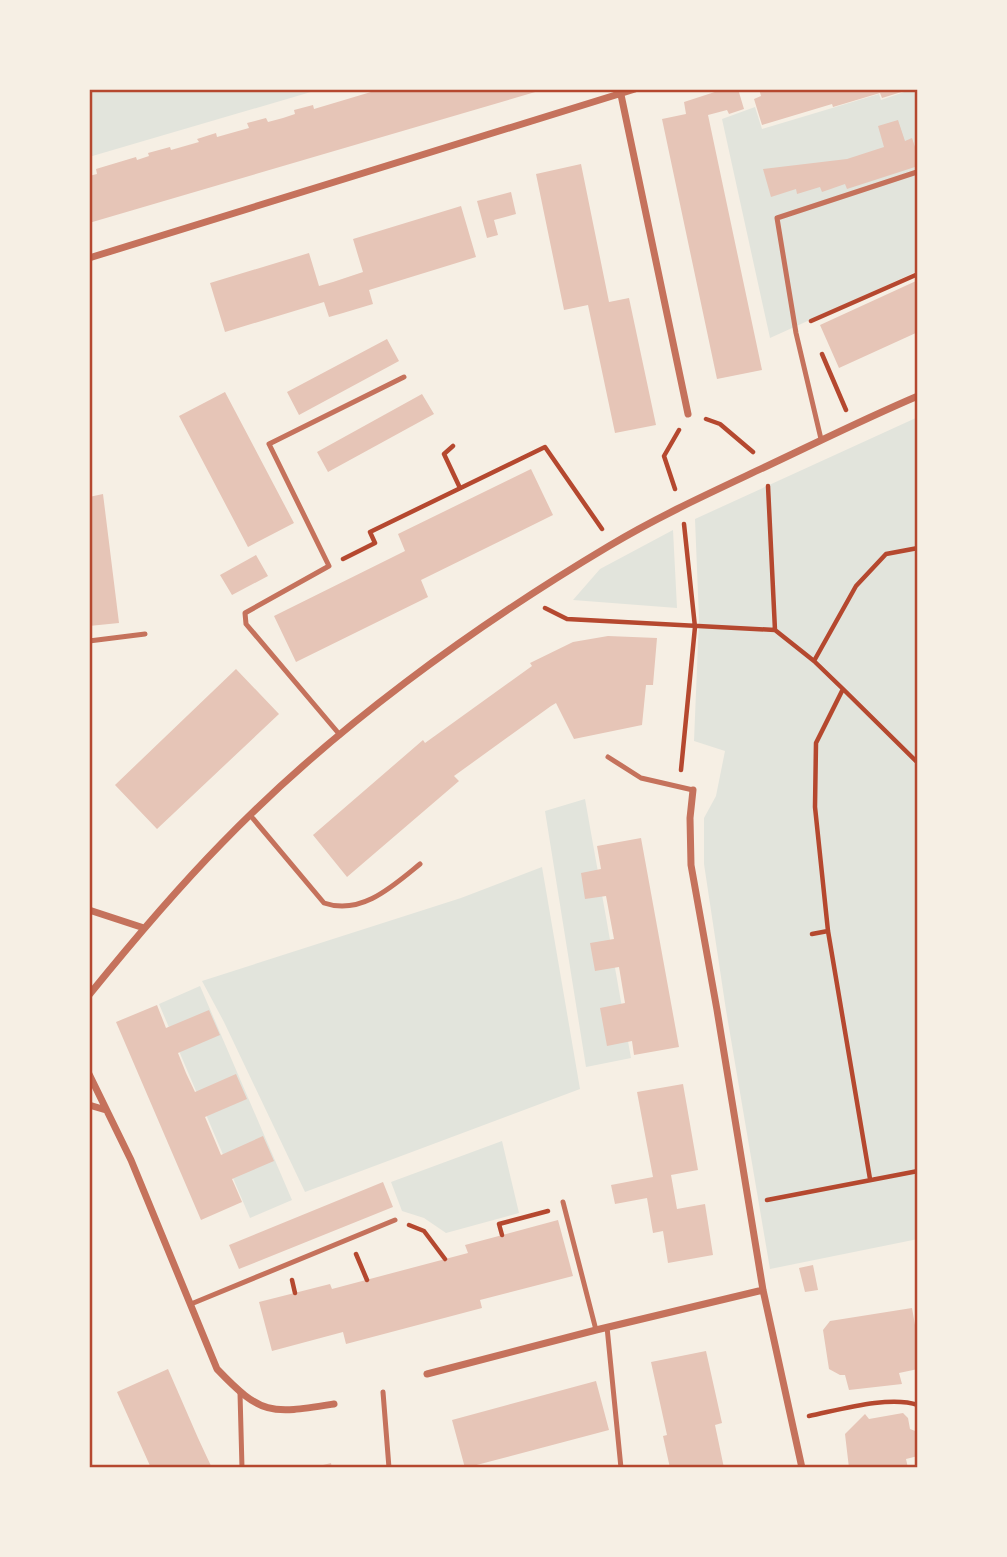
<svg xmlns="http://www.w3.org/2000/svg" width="1007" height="1557" font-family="Arial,sans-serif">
	<rect width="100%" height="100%" fill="#f6efe4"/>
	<path fill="#e2e4dc" d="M 89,89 L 321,89 L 89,157 Z
		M 913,89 L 918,89 L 918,271 L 770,338 L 722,119 L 755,107 L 762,129 L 879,94 L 881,100 Z
		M 918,417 L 918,1239 L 770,1269 L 726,1010 L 704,864 L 704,818 L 716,796 L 725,751 L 694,741 L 699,619 L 695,519 Z
		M 673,530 L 677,608 L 573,600 L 600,569 Z
		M 585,799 L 631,1058 L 586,1067 L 545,811 Z
		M 542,867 L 580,1089 L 305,1192 L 224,1022 L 202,981 L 461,898 Z
		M 200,986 L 292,1200 L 250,1218 L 159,1004 Z
		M 502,1141 L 519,1213 L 446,1233 L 424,1218 L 402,1211 L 391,1182 Z"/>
	<path fill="#e6c5b7" d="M 381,89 L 542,90 L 89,223 L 89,176 L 97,174 L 96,169 L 136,157 L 137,160 L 149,156 L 148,153 L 170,147 L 171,150 L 199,142 L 197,139 L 216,133 L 217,137 L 249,128 L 247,123 L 266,118 L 268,122 L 283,118 L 295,114 L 294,110 L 313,105 L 314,109 Z
		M 724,89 L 738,89 L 744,109 L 729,114 L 727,110 L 708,115 L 762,370 L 717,379 L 662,119 L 686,114 L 684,102 Z
		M 759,89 L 907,89 L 908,90 L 882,98 L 880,93 L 833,107 L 832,104 L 762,125 L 754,99 L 761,96 Z
		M 898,120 L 905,141 L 912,138 L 918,156 L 918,166 L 847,189 L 845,184 L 822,192 L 820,187 L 797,194 L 796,189 L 771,197 L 763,169 L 847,159 L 884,147 L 878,126 Z
		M 581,164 L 609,302 L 629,298 L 656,425 L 615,433 L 588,305 L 564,310 L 536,174 Z
		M 511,192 L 516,214 L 494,220 L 498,235 L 487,238 L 477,201 Z
		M 461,206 L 476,257 L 369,290 L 373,304 L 343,313 L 329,317 L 324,302 L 225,332 L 210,283 L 309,253 L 319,286 L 333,282 L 363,272 L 353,239 Z
		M 916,281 L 918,332 L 839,368 L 820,325 Z
		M 387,339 L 399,361 L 299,415 L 287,392 Z
		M 225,392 L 294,523 L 248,547 L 179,416 Z
		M 422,394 L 434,414 L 328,472 L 317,452 Z
		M 531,469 L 553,515 L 421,580 L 428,597 L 296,662 L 274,616 L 405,551 L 398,534 Z
		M 103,494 L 119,623 L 89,626 L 89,497 Z
		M 256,555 L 268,576 L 232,595 L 220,575 Z
		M 608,636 L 657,638 L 653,685 L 646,685 L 642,725 L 574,739 L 556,703 L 551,706 L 454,776 L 459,781 L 347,877 L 313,835 L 423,740 L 425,743 L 532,666 L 530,663 L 573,642 Z
		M 236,669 L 279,714 L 157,829 L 115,785 Z
		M 641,838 L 679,1047 L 634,1055 L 632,1041 L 607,1046 L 600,1008 L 625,1003 L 619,967 L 595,971 L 590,943 L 614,939 L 606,896 L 585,899 L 581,873 L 601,869 L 597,846 Z
		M 157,1005 L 166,1028 L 209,1010 L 220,1035 L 178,1053 L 186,1073 L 195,1092 L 236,1074 L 247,1099 L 205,1117 L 221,1155 L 263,1136 L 274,1161 L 232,1179 L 242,1202 L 201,1220 L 116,1022 Z
		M 683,1084 L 698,1170 L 671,1175 L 677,1209 L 705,1204 L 713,1255 L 668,1263 L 663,1231 L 653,1233 L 647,1198 L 615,1204 L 611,1185 L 653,1177 L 637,1092 Z
		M 383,1182 L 393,1207 L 239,1269 L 229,1245 Z
		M 558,1220 L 573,1276 L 480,1300 L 482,1308 L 346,1344 L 343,1332 L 272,1351 L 259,1302 L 330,1284 L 332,1289 L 468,1253 L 465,1245 Z
		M 813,1265 L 818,1290 L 805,1292 L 799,1268 Z
		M 912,1308 L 915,1325 L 918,1325 L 918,1369 L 899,1373 L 902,1384 L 849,1390 L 845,1375 L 840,1375 L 829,1369 L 823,1330 L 830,1321 Z
		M 706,1351 L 722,1423 L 715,1425 L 724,1468 L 670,1468 L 663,1436 L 667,1435 L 651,1362 Z
		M 168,1369 L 198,1438 L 212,1468 L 151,1468 L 117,1392 Z
		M 596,1381 L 609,1430 L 465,1468 L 452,1420 Z
		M 903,1413 L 908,1418 L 910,1429 L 918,1432 L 918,1456 L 906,1459 L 908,1468 L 849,1468 L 845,1434 L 865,1414 L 869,1419 Z
		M 331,1463 L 332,1468 L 315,1468 L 315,1467 Z"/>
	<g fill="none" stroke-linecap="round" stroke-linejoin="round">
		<path stroke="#b5482f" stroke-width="4.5" d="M 811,321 L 918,274
			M 822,354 L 846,410
			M 706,419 L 720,424 L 753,452
			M 453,446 L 444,454 L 460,488
			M 768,486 L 775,630
			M 675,489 L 664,456 L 679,430
			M 343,559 L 375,543 L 370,532 L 545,447 L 602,529
			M 545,608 L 567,619 L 775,630 L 814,661 L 843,689 L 816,743 L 815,807 L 828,931 L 870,1179
			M 814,661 L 856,586 L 886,554 L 918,548
			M 843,689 L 918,763
			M 681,770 L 695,627 L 684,524
			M 812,934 L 828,931
			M 767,1200 L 918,1171
			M 409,1225 L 424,1231 L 445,1259
			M 502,1235 L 499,1224 L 548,1211
			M 356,1254 L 367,1280
			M 292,1280 L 295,1293
			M 809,1416 C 839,1410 889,1395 918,1405"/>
		<path stroke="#c5725c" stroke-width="5" d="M 821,439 L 796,333 L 777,218 L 917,172
			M 89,641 L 145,634
			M 340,735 L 246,624 L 245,613 L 329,566 L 269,444 L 404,377
			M 608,757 L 641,778 L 693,790
			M 250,815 L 324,903 C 361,916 393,886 420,864
			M 563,1202 L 596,1330
			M 191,1304 L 395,1220
			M 607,1327 L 621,1468
			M 383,1392 L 389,1468
			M 240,1393 L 242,1468"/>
		<path stroke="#c5725c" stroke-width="7" d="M 620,90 L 688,414
			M 89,258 L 635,89
			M 693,790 L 690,818 L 691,865 L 717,1010 L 763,1290 L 802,1468
			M 89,910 L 144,928
			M 89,995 C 132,942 174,892 221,844 C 332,729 473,627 609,546 C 659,516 712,492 765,467 C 816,443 866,418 918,396
			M 89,1074 L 131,1160 L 217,1369 C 262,1416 270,1414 334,1404
			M 89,1105 L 106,1110
			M 427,1374 L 596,1330 L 763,1290"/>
	</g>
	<rect width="1007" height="1557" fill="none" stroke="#f6efe4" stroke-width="182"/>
	<rect x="91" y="91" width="825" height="1375" fill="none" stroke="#b5482f" stroke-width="2.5"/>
</svg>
